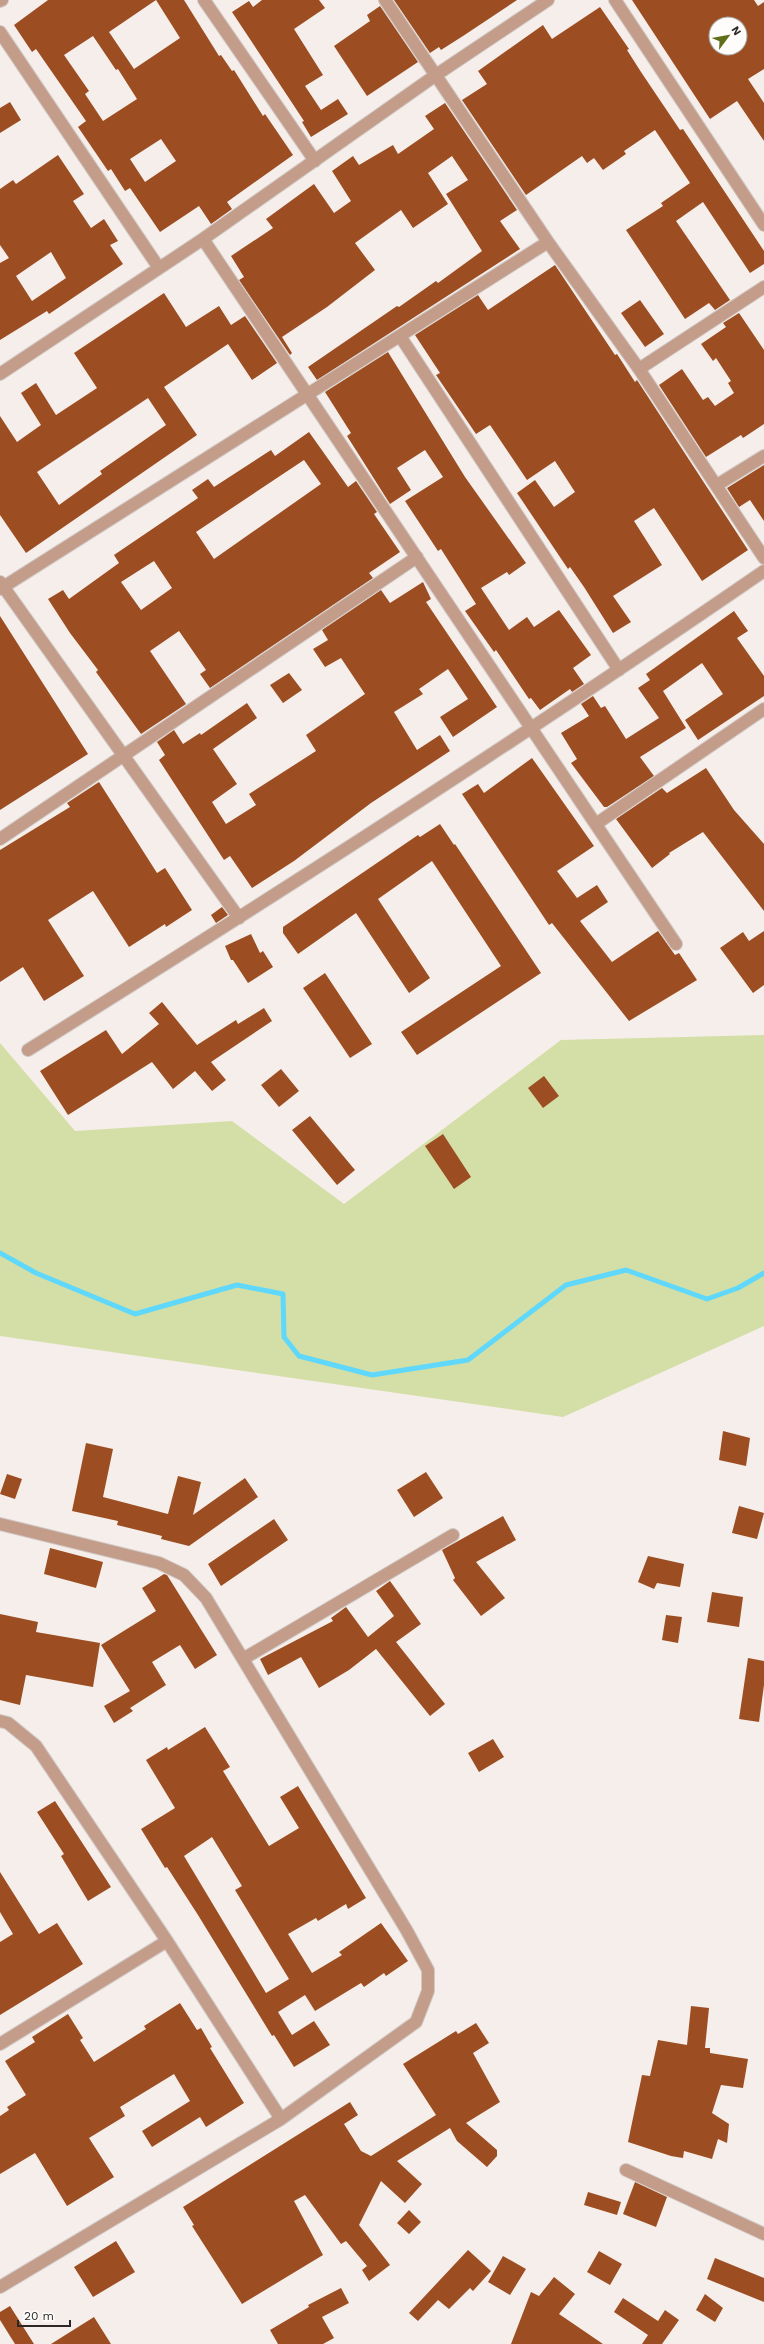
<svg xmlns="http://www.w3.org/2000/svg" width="764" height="2344" font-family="'Work Sans',sans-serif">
	<rect width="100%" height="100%" fill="#f6eeea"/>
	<path fill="#d3dfa6" d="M 764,1035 L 764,1326 L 563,1417 L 0,1336 L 0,1043 L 75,1131 L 232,1121 L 344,1204 L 561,1040 Z"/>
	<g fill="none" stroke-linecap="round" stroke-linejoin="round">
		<path stroke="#5fd8fb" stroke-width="5" d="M 0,1253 L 36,1273 L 135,1314 L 237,1285 L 283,1294 L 284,1337 L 299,1356 L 372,1375 L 468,1360 L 566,1285 L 626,1270 L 707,1299 L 738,1288 L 764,1273"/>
	</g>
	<path fill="#9c4e22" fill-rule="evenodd" d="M 48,0 L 184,0 L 219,56 L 221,55 L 232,71 L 234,70 L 263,116 L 265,114 L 293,155 L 227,202 L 232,209 L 211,224 L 199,206 L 160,232 L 130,188 L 125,191 L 111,169 L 108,171 L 78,127 L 86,121 L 36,49 L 32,52 L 14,25 ZM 156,0 L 180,38 L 134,69 L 109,32 ZM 93,36 L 116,70 L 118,69 L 137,99 L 103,121 L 85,94 L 89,91 L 64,55 ZM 161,139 L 176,161 L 145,182 L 130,159 Z
		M 262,0 L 319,0 L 325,8 L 294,29 L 323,75 L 305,86 L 321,110 L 338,99 L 348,114 L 311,137 L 302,122 L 304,121 L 232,12 L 249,1 L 253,7 Z
		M 394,0 L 517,0 L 463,36 L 441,50 L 439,47 L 430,53 Z
		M 632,0 L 754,0 L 758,6 L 764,2 L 764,69 L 748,79 L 764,103 L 764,141 L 737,101 L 710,119 ZM 716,24 L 740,24 L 740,48 L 716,48 Z
		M 380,6 L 418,62 L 367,96 L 334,46 L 370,21 L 367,15 Z
		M 600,7 L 629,49 L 627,50 L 641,72 L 680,130 L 683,129 L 764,251 L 764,264 L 750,273 L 703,202 L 676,221 L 730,300 L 715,310 L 709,303 L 685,319 L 626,230 L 663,206 L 661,203 L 690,183 L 655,130 L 624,151 L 626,154 L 603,170 L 594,158 L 587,163 L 582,156 L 526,195 L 462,100 L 487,84 L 478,71 L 543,25 L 552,39 Z
		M 10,102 L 21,120 L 0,133 L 0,108 Z
		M 445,103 L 517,210 L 500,221 L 520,249 L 317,380 L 308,367 L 397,306 L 399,307 L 436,281 L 438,283 L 482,251 L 446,194 L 468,180 L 452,156 L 428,173 L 448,204 L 413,228 L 401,210 L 355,243 L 375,270 L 327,307 L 282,337 L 292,353 L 290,355 L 239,280 L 244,277 L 231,256 L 273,228 L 266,219 L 314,184 L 334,213 L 351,201 L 332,171 L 353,156 L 359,165 L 393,145 L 398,154 L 434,129 L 425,116 Z
		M 58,155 L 84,194 L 73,201 L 91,228 L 104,219 L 118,241 L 110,245 L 123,264 L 49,314 L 47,311 L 0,340 L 0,263 L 9,258 L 0,245 L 0,189 L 13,180 L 16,184 ZM 51,252 L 66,278 L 32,301 L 16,276 Z
		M 555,265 L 615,355 L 617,354 L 635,382 L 637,380 L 748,550 L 702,581 L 654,508 L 634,521 L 662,565 L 613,596 L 631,622 L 613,633 L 584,587 L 570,567 L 568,569 L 517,493 L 535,480 L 554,507 L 575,492 L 555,461 L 527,480 L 490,425 L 476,434 L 436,375 L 440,373 L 415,335 L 478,295 L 488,310 Z
		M 164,293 L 186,327 L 219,306 L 231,325 L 245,316 L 277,363 L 252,380 L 228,344 L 164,387 L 197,435 L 26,553 L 0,515 L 0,416 L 17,442 L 41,425 L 21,393 L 36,383 L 56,415 L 97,388 L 74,353 ZM 148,398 L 166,425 L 100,471 L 102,474 L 59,505 L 37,472 Z
		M 640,300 L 664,334 L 645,347 L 621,313 Z
		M 739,313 L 764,350 L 764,424 L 743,438 L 741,435 L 706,457 L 659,385 L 682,369 L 703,400 L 708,397 L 715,406 L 734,393 L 728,383 L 731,381 L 716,358 L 713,361 L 701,344 L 726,327 L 723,323 Z
		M 388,352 L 465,477 L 526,563 L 509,575 L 507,572 L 481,588 L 509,630 L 527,617 L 534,627 L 559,610 L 591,655 L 573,668 L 584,684 L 572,692 L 570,689 L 540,710 L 531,698 L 529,699 L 496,650 L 494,652 L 465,611 L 476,604 L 441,549 L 438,551 L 405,501 L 443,477 L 425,450 L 397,468 L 411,490 L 390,504 L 347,436 L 351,433 L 325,392 Z
		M 309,432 L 348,487 L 356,481 L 377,512 L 374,514 L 400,552 L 369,573 L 373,578 L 210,688 L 200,674 L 206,670 L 179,631 L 150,651 L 186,704 L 141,734 L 96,672 L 98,670 L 70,633 L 48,599 L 63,590 L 69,599 L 119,563 L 114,555 L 198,498 L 192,490 L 208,479 L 214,487 L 271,450 L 275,456 ZM 304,460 L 321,484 L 214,559 L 196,532 ZM 154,561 L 172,588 L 141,610 L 121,582 Z
		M 764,465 L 764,521 L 750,500 L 739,507 L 727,488 Z
		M 423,582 L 431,599 L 426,602 L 497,707 L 453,737 L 440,717 L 468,699 L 448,669 L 419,689 L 423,694 L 394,712 L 417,750 L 440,735 L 450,751 L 371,803 L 294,861 L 252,888 L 230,856 L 224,860 L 159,760 L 165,755 L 157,742 L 174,730 L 183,744 L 200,733 L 201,735 L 247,703 L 257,718 L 213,749 L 237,784 L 212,802 L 226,824 L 256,805 L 249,794 L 316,751 L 306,735 L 365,694 L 341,658 L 325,667 L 313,649 L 328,640 L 322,630 L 381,590 L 390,603 Z
		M 734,611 L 748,631 L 737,638 L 764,676 L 764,696 L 698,740 L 685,720 L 723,694 L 702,663 L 663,691 L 686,728 L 640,757 L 654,776 L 607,807 L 604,807 L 571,763 L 577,759 L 561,733 L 589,716 L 581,704 L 593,696 L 601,708 L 605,706 L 626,739 L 659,718 L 638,688 L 650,680 L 646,674 Z
		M 0,616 L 88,754 L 0,810 Z
		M 289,673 L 302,690 L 283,703 L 270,685 Z
		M 532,758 L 594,846 L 557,871 L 577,898 L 597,885 L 608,902 L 580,921 L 612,962 L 658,931 L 675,955 L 679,953 L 697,980 L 629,1021 L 552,923 L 549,925 L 462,794 L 478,784 L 484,793 Z
		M 706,768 L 734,810 L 764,844 L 764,911 L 703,832 L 669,853 L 670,854 L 652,868 L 616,819 L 662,788 L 667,793 Z
		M 99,782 L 157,873 L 165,868 L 192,910 L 166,927 L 165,924 L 129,947 L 93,891 L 48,920 L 84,976 L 44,1001 L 23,967 L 0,982 L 0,850 L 70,807 L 67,803 Z
		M 440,824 L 454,845 L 455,844 L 541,973 L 417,1055 L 401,1032 L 501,966 L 432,861 L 378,899 L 430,978 L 409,993 L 356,913 L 298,954 L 283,933 L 283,927 L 418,835 L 420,837 Z
		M 222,907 L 228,915 L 216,923 L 211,915 Z
		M 764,931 L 764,985 L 753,993 L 720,948 L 743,932 L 749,941 Z
		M 251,934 L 260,953 L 263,951 L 273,967 L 248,983 L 233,960 L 231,960 L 225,946 Z
		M 325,973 L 372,1044 L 350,1058 L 303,988 Z
		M 162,1002 L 197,1045 L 236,1020 L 238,1024 L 264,1008 L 272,1021 L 211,1062 L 226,1080 L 212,1091 L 195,1071 L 173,1089 L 152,1062 L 68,1115 L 40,1071 L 106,1030 L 122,1054 L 159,1024 L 149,1013 Z
		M 281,1069 L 299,1091 L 279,1107 L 261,1085 Z
		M 544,1076 L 559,1096 L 543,1108 L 528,1088 Z
		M 310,1116 L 355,1170 L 337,1185 L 292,1130 Z
		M 443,1134 L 471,1177 L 454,1189 L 425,1146 Z
		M 723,1431 L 750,1438 L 746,1466 L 719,1460 Z
		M 86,1443 L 113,1449 L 103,1497 L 168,1514 L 178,1476 L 201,1482 L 193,1515 L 245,1478 L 258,1497 L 189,1546 L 161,1539 L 162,1536 L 117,1525 L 118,1521 L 72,1511 Z
		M 426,1472 L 443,1498 L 414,1517 L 397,1490 Z
		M 7,1474 L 22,1479 L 15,1499 L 0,1494 Z
		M 739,1506 L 764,1513 L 757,1539 L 732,1533 Z
		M 503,1516 L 516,1540 L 476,1562 L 505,1598 L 481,1616 L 453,1580 L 455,1578 L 442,1550 Z
		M 274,1519 L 288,1540 L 221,1586 L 208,1564 Z
		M 50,1548 L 103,1562 L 96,1588 L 44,1574 Z
		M 648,1556 L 684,1564 L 680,1587 L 657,1583 L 654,1589 L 638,1582 Z
		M 164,1574 L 167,1575 L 217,1655 L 195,1669 L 180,1645 L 152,1662 L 166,1685 L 130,1708 L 133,1711 L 114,1723 L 104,1706 L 130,1691 L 101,1645 L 156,1611 L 142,1588 Z
		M 390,1581 L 421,1624 L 396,1642 L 445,1704 L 430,1716 L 376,1649 L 349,1670 L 319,1688 L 301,1657 L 268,1675 L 260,1659 L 333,1621 L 331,1618 L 346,1607 L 368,1637 L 394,1616 L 376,1591 Z
		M 712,1592 L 743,1597 L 739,1627 L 707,1622 Z
		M 0,1614 L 38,1622 L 36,1632 L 100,1643 L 93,1687 L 26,1675 L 20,1705 L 0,1700 Z
		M 666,1615 L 682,1617 L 678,1643 L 662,1640 Z
		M 748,1658 L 764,1661 L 764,1685 L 759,1722 L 739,1719 Z
		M 205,1727 L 230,1767 L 223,1771 L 269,1846 L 299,1828 L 280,1797 L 298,1786 L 366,1898 L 348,1909 L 346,1904 L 318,1921 L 316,1918 L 288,1934 L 312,1973 L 342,1955 L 339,1952 L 381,1923 L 408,1961 L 386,1976 L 384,1973 L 364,1987 L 361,1983 L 315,2011 L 305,1995 L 278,2012 L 292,2035 L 314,2021 L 330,2045 L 294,2067 L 274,2035 L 272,2036 L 198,1915 L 167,1867 L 165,1868 L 141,1829 L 175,1808 L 146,1760 L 167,1747 L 168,1750 ZM 212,1837 L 242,1886 L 235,1890 L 289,1979 L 266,1993 L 184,1856 Z
		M 493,1739 L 504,1757 L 479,1772 L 468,1753 Z
		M 55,1801 L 111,1887 L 88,1901 L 61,1856 L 64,1854 L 37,1812 Z
		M 0,1872 L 39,1934 L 57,1923 L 83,1964 L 0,2015 L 0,1942 L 13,1934 L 0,1912 Z
		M 180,2003 L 197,2030 L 201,2028 L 212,2047 L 210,2048 L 244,2103 L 206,2127 L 200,2117 L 152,2147 L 142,2131 L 190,2101 L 174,2074 L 120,2107 L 125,2116 L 89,2138 L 114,2177 L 67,2206 L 35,2153 L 0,2174 L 0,2116 L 9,2110 L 7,2107 L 26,2095 L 5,2061 L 35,2042 L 32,2037 L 68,2014 L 83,2038 L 80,2040 L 94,2062 L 146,2029 L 144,2026 Z
		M 691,2006 L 709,2008 L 705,2048 L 710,2048 L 710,2053 L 748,2059 L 743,2088 L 721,2085 L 712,2113 L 729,2124 L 727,2143 L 718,2139 L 712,2159 L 684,2151 L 683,2158 L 671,2156 L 628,2142 L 642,2075 L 650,2076 L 658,2040 L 687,2045 Z
		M 476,2023 L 489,2043 L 473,2053 L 500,2102 L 466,2123 L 497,2150 L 497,2156 L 487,2167 L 457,2141 L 450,2128 L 397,2161 L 422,2184 L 405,2203 L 381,2181 L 359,2225 L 390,2265 L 369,2281 L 362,2270 L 367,2266 L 346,2241 L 341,2244 L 305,2195 L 294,2201 L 323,2255 L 242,2304 L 192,2226 L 194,2225 L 183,2207 L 350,2102 L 358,2115 L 344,2124 L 361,2151 L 371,2156 L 436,2115 L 403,2064 L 456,2031 L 458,2034 Z
		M 635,2182 L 667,2197 L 656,2227 L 623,2214 Z
		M 588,2192 L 621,2202 L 617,2215 L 584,2205 Z
		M 409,2210 L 421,2222 L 409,2234 L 397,2223 Z
		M 116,2241 L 135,2272 L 93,2297 L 74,2267 Z
		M 468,2250 L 491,2271 L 473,2291 L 470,2288 L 449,2309 L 438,2300 L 418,2321 L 409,2313 Z
		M 599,2251 L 622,2264 L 610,2285 L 587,2272 Z
		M 503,2256 L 526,2269 L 510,2295 L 488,2282 Z
		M 715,2258 L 764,2278 L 764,2302 L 707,2279 Z
		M 554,2277 L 575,2294 L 559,2314 L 603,2344 L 511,2344 L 531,2292 L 539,2296 Z
		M 341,2288 L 349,2303 L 322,2317 L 334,2338 L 323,2344 L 278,2344 L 270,2330 L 309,2307 L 308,2305 Z
		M 705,2294 L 723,2308 L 715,2322 L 696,2310 Z
		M 623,2298 L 658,2321 L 665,2310 L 679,2320 L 662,2344 L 642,2344 L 648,2335 L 614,2312 Z
		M 10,2306 L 34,2344 L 15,2344 L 0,2320 L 0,2312 Z
		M 94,2317 L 111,2344 L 51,2344 Z"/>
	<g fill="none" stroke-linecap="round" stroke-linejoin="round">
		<defs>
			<path id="street" d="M 204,0 L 315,161
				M 385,0 L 548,242 L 639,369 L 764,558
				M 615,0 L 764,225
				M 0,1 L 2,0
				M 0,32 L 159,268
				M 203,239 L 676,944
				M 400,336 L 619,670
				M 639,369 L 764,287
				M 0,374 L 203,239 L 436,75 L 548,0
				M 717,485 L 764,456
				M 0,582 L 239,918
				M 0,589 L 548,242
				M 596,824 L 764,709
				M 0,839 L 417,557
				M 28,1050 C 277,895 523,737 764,571
				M 0,1524 L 159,1563 L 184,1575 L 206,1598 L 407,1931 L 428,1970 L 428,1991 L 416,2022 L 281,2119 L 0,2287
				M 243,1659 L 453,1535
				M 0,1721 L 8,1723 L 36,1746 L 167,1941 L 281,2119
				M 0,2044 L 167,1941
				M 626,2170 L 764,2234"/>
		</defs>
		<use href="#street" stroke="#d1cac7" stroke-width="14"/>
		<use href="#street" stroke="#c39c8a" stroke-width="12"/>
	</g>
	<g transform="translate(728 36) rotate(58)"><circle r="19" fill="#fefdfc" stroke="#aaa8a6"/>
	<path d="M0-3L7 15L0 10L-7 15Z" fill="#5f6e19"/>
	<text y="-6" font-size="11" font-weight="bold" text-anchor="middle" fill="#2b2826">N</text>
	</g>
	<path d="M18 2320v6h52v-6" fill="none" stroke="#2b2826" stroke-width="2"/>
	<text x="24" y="2320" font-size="12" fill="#2b2826" stroke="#fefdfc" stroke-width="3" paint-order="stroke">20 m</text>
</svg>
